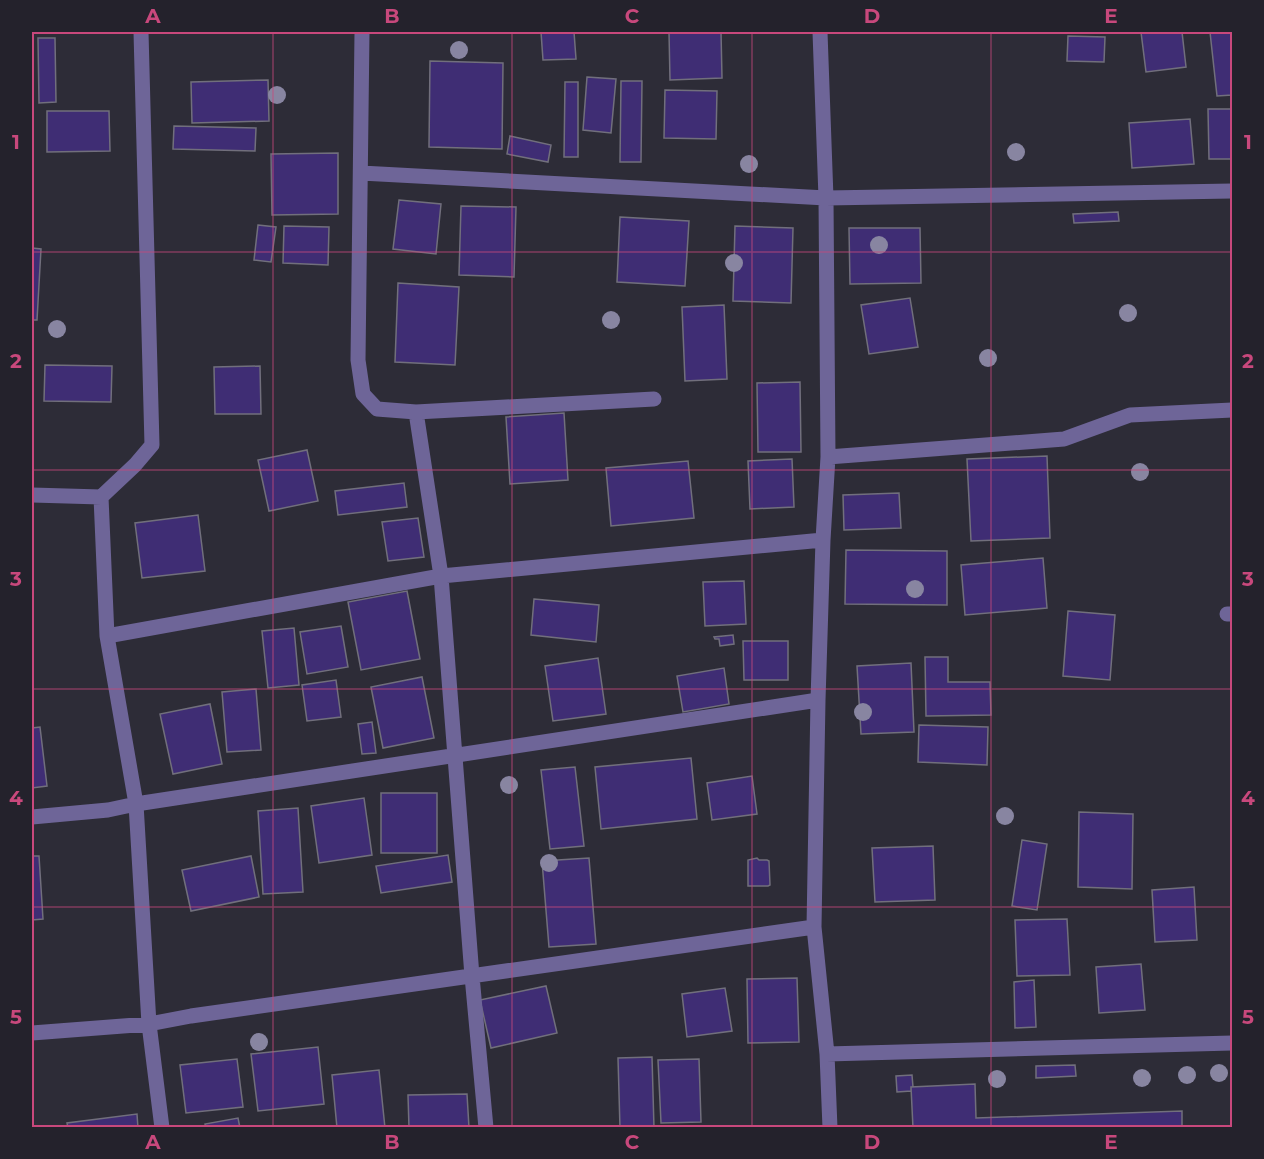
<svg xmlns="http://www.w3.org/2000/svg" width="1264" height="1159" font-family="Montserrat,sans-serif">
	<rect width="100%" height="100%" fill="#2d2c37"/>
	<path fill="#3f2d74" stroke="#716f7c" stroke-width="1.5" d="M 541,32 L 574,32 L 576,59 L 543,60 Z
		M 669,32 L 721,32 L 722,78 L 670,80 Z
		M 1141,32 L 1182,32 L 1186,67 L 1146,72 Z
		M 1210,32 L 1232,32 L 1232,95 L 1217,96 Z
		M 1068,36 L 1105,37 L 1104,62 L 1067,61 Z
		M 38,38 L 55,38 L 56,102 L 39,103 Z
		M 430,61 L 503,63 L 502,149 L 429,147 Z
		M 587,77 L 616,79 L 611,133 L 583,130 Z
		M 268,80 L 269,121 L 192,123 L 191,82 Z
		M 621,81 L 642,81 L 641,162 L 620,162 Z
		M 565,82 L 578,82 L 578,157 L 564,157 Z
		M 665,90 L 717,91 L 716,139 L 664,138 Z
		M 1208,109 L 1232,109 L 1232,159 L 1209,159 Z
		M 47,111 L 109,111 L 110,151 L 47,152 Z
		M 1190,119 L 1194,164 L 1132,168 L 1129,123 Z
		M 174,126 L 256,128 L 255,151 L 173,149 Z
		M 510,136 L 551,145 L 548,162 L 507,154 Z
		M 338,153 L 338,214 L 272,215 L 271,154 Z
		M 399,200 L 441,204 L 436,254 L 393,249 Z
		M 461,206 L 516,207 L 514,277 L 459,275 Z
		M 1118,212 L 1119,221 L 1074,223 L 1073,214 Z
		M 620,217 L 689,221 L 685,286 L 617,282 Z
		M 258,225 L 276,227 L 271,262 L 254,260 Z
		M 284,226 L 329,227 L 328,265 L 283,263 Z
		M 735,226 L 793,228 L 791,303 L 733,301 Z
		M 849,228 L 920,228 L 921,283 L 850,284 Z
		M 32,248 L 41,249 L 37,320 L 32,320 Z
		M 398,283 L 459,287 L 455,365 L 395,362 Z
		M 910,298 L 918,347 L 869,354 L 861,305 Z
		M 724,305 L 727,379 L 685,381 L 682,307 Z
		M 45,365 L 112,366 L 111,402 L 44,401 Z
		M 260,366 L 261,414 L 215,414 L 214,367 Z
		M 800,382 L 801,452 L 758,452 L 757,383 Z
		M 564,413 L 568,480 L 510,484 L 506,417 Z
		M 307,450 L 318,501 L 269,511 L 258,460 Z
		M 1047,456 L 1050,538 L 971,541 L 967,459 Z
		M 792,459 L 794,507 L 750,509 L 748,461 Z
		M 688,461 L 694,518 L 611,526 L 606,468 Z
		M 404,483 L 407,507 L 338,515 L 335,491 Z
		M 899,493 L 901,528 L 844,530 L 843,495 Z
		M 198,515 L 205,571 L 142,578 L 135,523 Z
		M 418,518 L 424,557 L 388,561 L 382,522 Z
		M 846,550 L 947,551 L 947,605 L 845,604 Z
		M 1043,558 L 1047,608 L 965,615 L 961,565 Z
		M 744,581 L 746,624 L 705,626 L 703,582 Z
		M 407,591 L 420,659 L 361,670 L 348,602 Z
		M 534,599 L 599,605 L 596,642 L 531,635 Z
		M 1068,611 L 1115,615 L 1110,680 L 1063,676 Z
		M 341,626 L 348,667 L 307,674 L 300,632 Z
		M 294,628 L 299,685 L 268,688 L 262,631 Z
		M 733,635 L 734,644 L 720,646 L 719,639 L 715,639 L 714,637 Z
		M 743,641 L 788,641 L 788,680 L 744,680 Z
		M 925,657 L 948,657 L 948,682 L 990,682 L 991,715 L 926,716 Z
		M 598,658 L 606,714 L 553,721 L 545,666 Z
		M 911,663 L 914,732 L 861,734 L 857,666 Z
		M 724,668 L 729,704 L 683,712 L 677,676 Z
		M 422,677 L 434,738 L 383,748 L 371,687 Z
		M 336,680 L 341,717 L 307,721 L 302,685 Z
		M 256,689 L 261,750 L 227,752 L 222,692 Z
		M 210,704 L 222,764 L 173,774 L 160,714 Z
		M 372,722 L 376,753 L 362,754 L 358,724 Z
		M 919,725 L 988,727 L 987,765 L 918,762 Z
		M 40,727 L 47,786 L 32,788 L 32,728 Z
		M 691,758 L 697,819 L 601,829 L 595,767 Z
		M 575,767 L 584,846 L 550,849 L 541,770 Z
		M 752,776 L 757,814 L 712,820 L 707,783 Z
		M 381,793 L 437,793 L 437,853 L 381,853 Z
		M 364,798 L 372,855 L 319,863 L 311,806 Z
		M 298,808 L 303,892 L 263,894 L 258,811 Z
		M 1079,812 L 1133,814 L 1132,889 L 1078,887 Z
		M 1022,840 L 1047,844 L 1037,910 L 1012,906 Z
		M 933,846 L 935,900 L 875,902 L 872,848 Z
		M 448,855 L 452,882 L 381,893 L 376,866 Z
		M 32,856 L 39,856 L 43,919 L 32,920 Z
		M 251,856 L 259,897 L 191,911 L 182,870 Z
		M 589,858 L 596,944 L 549,947 L 542,861 Z
		M 757,858 L 759,860 L 767,860 L 769,861 L 770,885 L 768,886 L 748,886 L 748,860 Z
		M 1194,887 L 1197,940 L 1155,942 L 1152,890 Z
		M 1067,919 L 1070,975 L 1017,976 L 1015,920 Z
		M 1141,964 L 1145,1010 L 1099,1013 L 1096,967 Z
		M 797,978 L 799,1042 L 748,1043 L 747,979 Z
		M 1034,980 L 1036,1027 L 1015,1028 L 1014,982 Z
		M 546,986 L 557,1033 L 491,1048 L 480,1000 Z
		M 725,988 L 732,1031 L 687,1037 L 682,994 Z
		M 318,1047 L 324,1104 L 258,1111 L 251,1054 Z
		M 652,1057 L 654,1128 L 620,1128 L 618,1058 Z
		M 237,1059 L 243,1107 L 186,1113 L 180,1065 Z
		M 699,1059 L 701,1122 L 661,1123 L 658,1060 Z
		M 1075,1065 L 1076,1076 L 1036,1078 L 1036,1066 Z
		M 379,1070 L 385,1128 L 337,1128 L 332,1075 Z
		M 912,1075 L 913,1087 L 911,1087 L 911,1091 L 897,1092 L 896,1076 Z
		M 975,1084 L 976,1118 L 1182,1111 L 1182,1128 L 913,1128 L 911,1087 Z
		M 467,1094 L 469,1128 L 409,1128 L 408,1095 Z
		M 137,1114 L 138,1128 L 68,1128 L 67,1123 Z
		M 238,1118 L 240,1128 L 206,1128 L 205,1124 Z"/>
	<g fill="none" stroke-linecap="round" stroke-linejoin="round">
		<path stroke="#6e6598" stroke-width="15" d="M 141,32 L 152,445 L 135,465 L 101,497 L 107,636 L 136,804 L 149,1024 L 162,1128
			M 362,32 L 358,360 L 363,394 L 377,409 L 416,412 L 654,399
			M 361,173 L 826,198 L 1232,191
			M 416,412 L 441,576 L 472,976 L 486,1128
			M 828,457 L 1064,439 L 1130,415 L 1232,410
			M 32,495 L 101,497
			M 1227,614 L 1232,614
			M 107,636 L 441,576 L 823,540
			M 32,817 L 108,810 L 136,804 L 818,700
			M 814,927 L 818,700 L 823,540 L 828,457 L 826,198 L 820,32
			M 32,1033 L 149,1024 L 191,1016 L 814,927 L 827,1054 L 830,1128
			M 827,1054 L 1232,1043"/>
	</g>
	<g fill="#8885a1">
		<circle cx="459" cy="50" r="9"/>
		<circle cx="277" cy="95" r="9"/>
		<circle cx="1016" cy="152" r="9"/>
		<circle cx="749" cy="164" r="9"/>
		<circle cx="879" cy="245" r="9"/>
		<circle cx="734" cy="263" r="9"/>
		<circle cx="1128" cy="313" r="9"/>
		<circle cx="611" cy="320" r="9"/>
		<circle cx="57" cy="329" r="9"/>
		<circle cx="988" cy="358" r="9"/>
		<circle cx="1140" cy="472" r="9"/>
		<circle cx="915" cy="589" r="9"/>
		<circle cx="863" cy="712" r="9"/>
		<circle cx="509" cy="785" r="9"/>
		<circle cx="1005" cy="816" r="9"/>
		<circle cx="549" cy="863" r="9"/>
		<circle cx="259" cy="1042" r="9"/>
		<circle cx="1219" cy="1073" r="9"/>
		<circle cx="1187" cy="1075" r="9"/>
		<circle cx="1142" cy="1078" r="9"/>
		<circle cx="997" cy="1079" r="9"/>
	</g>
	<path fill="none" stroke="#c8487c" stroke-width="1.5" stroke-opacity="0.55" d="M 273,32 L 273,1128M 512,32 L 512,1128M 752,32 L 752,1128M 991,32 L 991,1128M 32,252 L 1232,252M 32,470 L 1232,470M 32,689 L 1232,689M 32,907 L 1232,907"/>
	<rect width="1264" height="1159" fill="none" stroke="#24222c" stroke-width="66"/>
	<rect x="33" y="33" width="1198" height="1093" fill="none" stroke="#c8487c" stroke-width="2"/>
	<g font-size="20" text-anchor="middle" font-weight="bold" fill="#c8487c">
		<text x="153" y="23">A</text>
		<text x="392" y="23">B</text>
		<text x="632" y="23">C</text>
		<text x="872" y="23">D</text>
		<text x="1111" y="23">E</text>
		<text x="16" y="149">1</text>
		<text x="1248" y="149">1</text>
		<text x="16" y="368">2</text>
		<text x="1248" y="368">2</text>
		<text x="16" y="586">3</text>
		<text x="1248" y="586">3</text>
		<text x="16" y="805">4</text>
		<text x="1248" y="805">4</text>
		<text x="16" y="1024">5</text>
		<text x="1248" y="1024">5</text>
		<text x="153" y="1149">A</text>
		<text x="392" y="1149">B</text>
		<text x="632" y="1149">C</text>
		<text x="872" y="1149">D</text>
		<text x="1111" y="1149">E</text>
	</g>
</svg>
